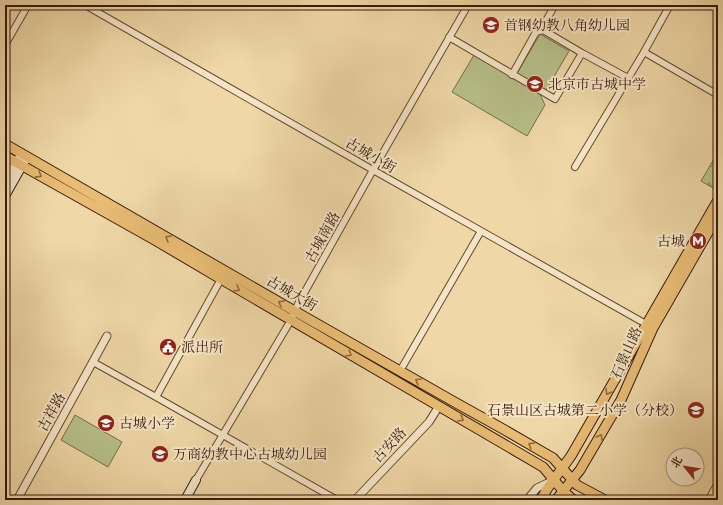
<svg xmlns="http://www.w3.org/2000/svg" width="723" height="505" font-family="'IM FELL English','Noto Serif SC',serif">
	<defs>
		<pattern id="forest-firs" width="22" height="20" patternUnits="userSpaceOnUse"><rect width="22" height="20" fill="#b7bf89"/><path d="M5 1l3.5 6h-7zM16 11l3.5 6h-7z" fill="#969a6e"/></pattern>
	</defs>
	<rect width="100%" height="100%" fill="#efd7a7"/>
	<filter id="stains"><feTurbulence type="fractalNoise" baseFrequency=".005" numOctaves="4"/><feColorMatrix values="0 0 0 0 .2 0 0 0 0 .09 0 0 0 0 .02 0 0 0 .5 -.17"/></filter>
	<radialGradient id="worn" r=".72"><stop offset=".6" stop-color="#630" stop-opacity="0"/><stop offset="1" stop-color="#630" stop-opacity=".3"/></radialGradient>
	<path fill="#b7bf89" stroke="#786c49" d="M 540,34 L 569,51 L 545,92 L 516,75 Z
		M 474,55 L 539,92 L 545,105 L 527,136 L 452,92 Z
		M 75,415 L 122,442 L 108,467 L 61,440 Z"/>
	<path fill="url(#forest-firs)" stroke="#786c49" d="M 718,152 L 718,179 L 713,188 L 701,181 Z"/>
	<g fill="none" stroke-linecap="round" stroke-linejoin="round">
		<defs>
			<path id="minor" d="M 85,5 L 373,170 L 646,324
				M 540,31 L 555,5
				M 449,37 L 555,99 L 582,53 L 543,30 L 536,32 L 512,75
				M 5,45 L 28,5
				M 644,52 L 718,95
				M 582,53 L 628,78
				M 575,167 L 644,52 L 670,5
				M 93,362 L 156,397 L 221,279
				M 400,371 L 481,231
				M 156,397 L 337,500
				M 196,480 L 291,320 L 298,304 L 373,170 L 468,5"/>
			<path id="tertiary" d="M 17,500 L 107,336
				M 355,500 L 429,422 L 439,406
				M 527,500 L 537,488 L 554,480
				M 604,500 L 625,500
				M 709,500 L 718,484"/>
			<path id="secondary" d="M 5,183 L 19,158
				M 5,196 L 27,157
				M 185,500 L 196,480"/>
			<path id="primary" d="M 5,144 L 305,317 L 458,404 L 503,429 L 553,458 L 577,485 L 605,500
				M 5,156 L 153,239 L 221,279 L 543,467 C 552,477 563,493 574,500
				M 541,500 L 547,489 L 571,456 L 718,200
				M 556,500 L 580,470 L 621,400 L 653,328 L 718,215"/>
		</defs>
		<use href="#minor" stroke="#664830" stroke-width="8"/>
		<use href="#tertiary" stroke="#664830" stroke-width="9"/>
		<use href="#secondary" stroke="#391909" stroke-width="10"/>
		<use href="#primary" stroke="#391909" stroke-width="11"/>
		<use href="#minor" stroke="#f5e5c6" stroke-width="6"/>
		<use href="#tertiary" stroke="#f5e5c6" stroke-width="7"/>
		<use href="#secondary" stroke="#f5e5c6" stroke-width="8"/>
		<use href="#primary" stroke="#e8bc74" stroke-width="9"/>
	</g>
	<defs><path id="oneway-chevron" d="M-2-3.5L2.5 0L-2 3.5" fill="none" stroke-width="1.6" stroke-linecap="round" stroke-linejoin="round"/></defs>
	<g stroke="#906a3e">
		<use href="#oneway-chevron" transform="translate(39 175) rotate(29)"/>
		<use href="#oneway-chevron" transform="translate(168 238) rotate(-149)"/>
		<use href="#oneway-chevron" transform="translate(237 289) rotate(30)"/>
		<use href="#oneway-chevron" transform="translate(281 303) rotate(-150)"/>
		<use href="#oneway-chevron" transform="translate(349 354) rotate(30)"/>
		<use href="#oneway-chevron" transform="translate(418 381) rotate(-150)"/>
		<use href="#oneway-chevron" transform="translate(608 392) rotate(120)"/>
		<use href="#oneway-chevron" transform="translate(461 419) rotate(30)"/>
		<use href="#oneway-chevron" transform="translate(600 437) rotate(-60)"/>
		<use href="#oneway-chevron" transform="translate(531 445) rotate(-149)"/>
	</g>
	<defs>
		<symbol id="school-disc" viewBox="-11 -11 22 22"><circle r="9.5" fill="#8f2418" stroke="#f5e5c6"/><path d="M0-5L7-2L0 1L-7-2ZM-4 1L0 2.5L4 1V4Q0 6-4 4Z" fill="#fff"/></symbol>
		<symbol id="metro-disc" viewBox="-11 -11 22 22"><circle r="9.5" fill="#8f2418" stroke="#f5e5c6"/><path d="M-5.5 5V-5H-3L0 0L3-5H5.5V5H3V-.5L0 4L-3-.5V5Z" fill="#fff"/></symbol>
		<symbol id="civic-disc" viewBox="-11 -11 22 22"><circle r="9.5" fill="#8f2418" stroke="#f5e5c6"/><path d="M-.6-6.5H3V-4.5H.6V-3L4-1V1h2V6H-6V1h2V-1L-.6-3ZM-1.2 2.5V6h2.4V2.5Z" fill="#fff"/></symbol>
	</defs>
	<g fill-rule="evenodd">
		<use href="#school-disc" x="481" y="15" width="20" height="20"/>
		<use href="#school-disc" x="525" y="74" width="20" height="20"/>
		<use href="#metro-disc" x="688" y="231" width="20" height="20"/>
		<use href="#civic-disc" x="158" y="337" width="20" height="20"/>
		<use href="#school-disc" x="686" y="400" width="20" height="20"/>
		<use href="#school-disc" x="96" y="413" width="20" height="20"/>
		<use href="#school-disc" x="150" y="444" width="20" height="20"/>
	</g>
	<g text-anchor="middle" stroke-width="4" stroke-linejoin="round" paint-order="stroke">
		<g font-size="14" fill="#391909" stroke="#f5e5c6" text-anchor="start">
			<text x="504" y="30">首钢幼教八角幼儿园</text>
			<text x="548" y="89">北京市古城中学</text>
			<text x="685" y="246" text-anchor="end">古城</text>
			<text x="181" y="352">派出所</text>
			<text x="683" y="415" text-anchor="end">石景山区古城第二小学（分校）</text>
			<text x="119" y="428">古城小学</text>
			<text x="173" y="459">万商幼教中心古城幼儿园</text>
		</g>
		<g font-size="14" fill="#391909" stroke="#f5e5c6">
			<text transform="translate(371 155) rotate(30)" y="5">古城小街</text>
			<text transform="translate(322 237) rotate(-61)" y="5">古城南路</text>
			<text transform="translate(292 293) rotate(30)" y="5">古城大街</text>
			<text transform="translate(626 353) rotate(-66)" y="5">石景山路</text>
			<text transform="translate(51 412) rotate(-61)" y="5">古祥路</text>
			<text transform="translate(389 445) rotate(-47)" y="5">古安路</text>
		</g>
	</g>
	<rect width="723" height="505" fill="none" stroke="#efd7a7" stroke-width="20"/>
	<rect x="6" y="6" width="711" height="493" fill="none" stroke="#391909" stroke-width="2"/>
	<rect x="10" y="10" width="703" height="485" fill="none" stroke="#391909"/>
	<g transform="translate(685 467) rotate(300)"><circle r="19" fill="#f5e5c6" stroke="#aa937a"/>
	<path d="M0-3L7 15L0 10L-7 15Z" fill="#8f2418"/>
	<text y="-6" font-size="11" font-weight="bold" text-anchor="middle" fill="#391909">北</text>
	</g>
	<rect width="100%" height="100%" filter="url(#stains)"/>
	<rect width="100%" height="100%" fill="url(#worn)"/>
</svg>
